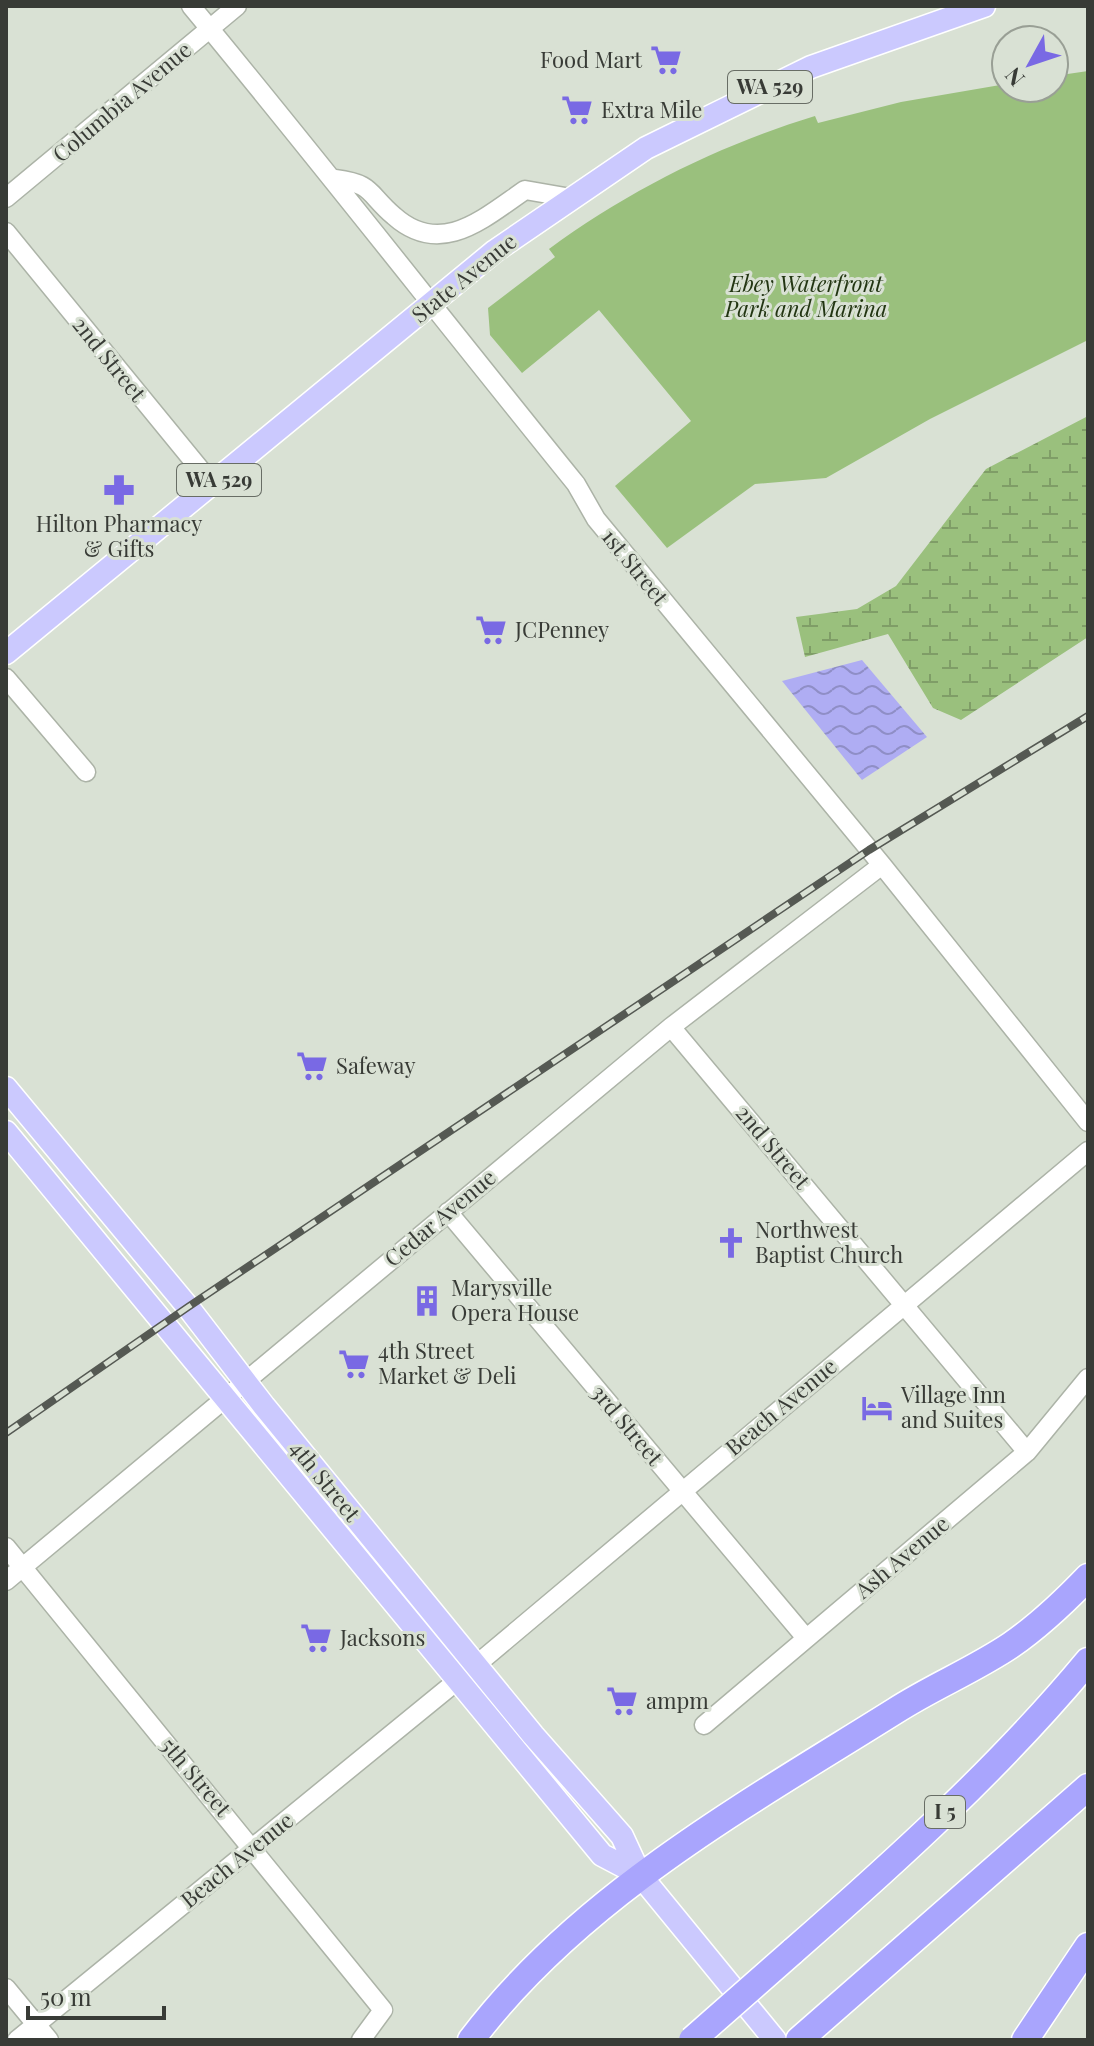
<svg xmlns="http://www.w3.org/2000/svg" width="1094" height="2046" font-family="'Playfair Display',serif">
	<defs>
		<pattern id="wetland-marsh" width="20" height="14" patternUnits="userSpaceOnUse" patternTransform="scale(2)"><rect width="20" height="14" fill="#9ac07d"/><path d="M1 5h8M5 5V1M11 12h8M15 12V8" fill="none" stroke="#7f9d67"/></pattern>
		<pattern id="water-waves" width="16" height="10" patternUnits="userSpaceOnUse" patternTransform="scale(2)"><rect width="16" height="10" fill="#afadf3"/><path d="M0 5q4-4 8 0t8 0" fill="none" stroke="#8f8ec6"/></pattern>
	</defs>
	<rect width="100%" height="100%" fill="#d9e1d4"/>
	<path fill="url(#wetland-marsh)" d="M 1088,416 L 1088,637 L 961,720 L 933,708 L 888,634 L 805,657 L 796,617 L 857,609 L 896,586 L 986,469 Z"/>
	<path fill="#9ac07d" d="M 1088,71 L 1088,340 L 930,419 L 826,478 L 755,484 L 667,548 L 615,486 L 691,421 L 599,310 L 522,373 L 490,335 L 488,308 L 555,257 L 549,249 C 629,190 720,145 815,116 L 818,123 L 901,102 L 1006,84 L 1006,88 L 1054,88 L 1054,76 Z"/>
	<path fill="url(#water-waves)" d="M 862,660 L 927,737 L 862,780 L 782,681 Z"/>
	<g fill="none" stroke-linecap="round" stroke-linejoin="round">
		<defs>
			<path id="minor" d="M 191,6 C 322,164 447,325 576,484 L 596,519 L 882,865 L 1088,1122
				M 335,179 C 374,184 367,193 394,216 C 441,258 484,218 525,190 L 571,198
				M 6,198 L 237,6
				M 6,232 L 213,485
				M 6,678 L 86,772
				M 671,1027 L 1027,1452
				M 448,1212 L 806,1638
				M 6,1547 L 383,2010 L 361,2040
				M 6,1581 L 671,1027 L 882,865
				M 476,1665 L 1088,1151
				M 704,1725 L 1027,1452 L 1088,1378
				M 6,1988 L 49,2040
				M 17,2040 L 458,1680"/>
			<path id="major" d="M 6,653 L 495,251 L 646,148 L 811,67 L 984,6
				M 6,1088 L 188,1307 L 264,1406 L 533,1735 L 622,1836 L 640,1875 L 775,2040
				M 6,1132 L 602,1855 L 640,1875"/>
			<path id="highway" d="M 792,1952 C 896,1861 1000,1767 1088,1661
				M 471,2040 C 579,1897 745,1805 895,1711 C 932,1687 974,1670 1011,1645 C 1040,1625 1064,1602 1088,1577
				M 799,2040 L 1088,1787
				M 1025,2040 L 1088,1946"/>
		</defs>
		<use href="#minor" stroke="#acb3a7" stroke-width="21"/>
		<use href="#major" stroke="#fff" stroke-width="25"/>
		<use href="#highway" stroke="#fff" stroke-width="29"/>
		<use href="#minor" stroke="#fff" stroke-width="18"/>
		<use href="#major" stroke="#cbc9fe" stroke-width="22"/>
		<use href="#highway" stroke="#a9a5fd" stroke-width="26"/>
		<defs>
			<path id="rail" d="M 6,1433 L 188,1307 L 869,850 L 1088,716"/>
		</defs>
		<use href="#rail" stroke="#555953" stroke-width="8"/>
		<use href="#rail" stroke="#d9e1d4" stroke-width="5" stroke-dasharray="15" stroke-linecap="butt"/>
		<defs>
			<path id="highway-bridge" d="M 692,2040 L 792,1952"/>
		</defs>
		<use href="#highway-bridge" stroke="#fff" stroke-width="29" stroke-linecap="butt"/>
		<use href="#highway-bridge" stroke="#a9a5fd" stroke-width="26"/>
	</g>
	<defs>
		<symbol id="supermarket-bare" viewBox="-9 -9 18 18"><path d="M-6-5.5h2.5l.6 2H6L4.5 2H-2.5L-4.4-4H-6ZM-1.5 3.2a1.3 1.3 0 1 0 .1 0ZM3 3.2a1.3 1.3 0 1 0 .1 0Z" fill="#7969e4" stroke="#d9e1d4" stroke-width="2.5" paint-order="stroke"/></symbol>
		<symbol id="pharmacy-bare" viewBox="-9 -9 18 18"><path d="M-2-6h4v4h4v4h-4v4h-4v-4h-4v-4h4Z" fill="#7969e4" stroke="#d9e1d4" stroke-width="2.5" paint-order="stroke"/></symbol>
		<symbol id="church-bare" viewBox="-9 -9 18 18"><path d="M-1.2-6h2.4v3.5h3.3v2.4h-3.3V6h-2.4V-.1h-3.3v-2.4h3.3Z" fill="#7969e4" stroke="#d9e1d4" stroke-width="2.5" paint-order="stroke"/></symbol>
		<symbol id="building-bare" viewBox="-9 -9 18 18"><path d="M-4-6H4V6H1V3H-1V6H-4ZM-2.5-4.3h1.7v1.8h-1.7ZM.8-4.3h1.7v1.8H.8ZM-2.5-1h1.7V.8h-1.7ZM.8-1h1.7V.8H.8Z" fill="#7969e4" stroke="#d9e1d4" stroke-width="2.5" paint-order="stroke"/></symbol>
		<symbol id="hotel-bare" viewBox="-9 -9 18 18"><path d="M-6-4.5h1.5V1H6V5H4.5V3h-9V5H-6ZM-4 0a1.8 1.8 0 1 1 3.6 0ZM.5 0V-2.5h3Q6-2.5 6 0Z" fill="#7969e4" stroke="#d9e1d4" stroke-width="2.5" paint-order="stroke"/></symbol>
	</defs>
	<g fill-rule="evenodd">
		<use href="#supermarket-bare" x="644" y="38" width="44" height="44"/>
		<use href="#supermarket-bare" x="555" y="88" width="44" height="44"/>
		<use href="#pharmacy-bare" x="97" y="468" width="44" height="44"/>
		<use href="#supermarket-bare" x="469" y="608" width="44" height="44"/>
		<use href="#supermarket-bare" x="290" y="1044" width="44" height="44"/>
		<use href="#church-bare" x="709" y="1221" width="44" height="44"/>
		<use href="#building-bare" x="405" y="1279" width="44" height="44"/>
		<use href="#supermarket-bare" x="332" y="1342" width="44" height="44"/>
		<use href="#hotel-bare" x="855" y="1386" width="44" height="44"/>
		<use href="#supermarket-bare" x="294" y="1616" width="44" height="44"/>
		<use href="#supermarket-bare" x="600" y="1679" width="44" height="44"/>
	</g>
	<g text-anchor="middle" stroke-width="6" stroke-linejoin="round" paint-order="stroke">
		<g fill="#d9e1d4" stroke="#686d65" stroke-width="2">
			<rect x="728" y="71" width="84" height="32" rx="6"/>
			<rect x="177" y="464" width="84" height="32" rx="6"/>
			<rect x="925" y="1796" width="40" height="32" rx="6"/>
		</g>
		<g font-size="20" font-weight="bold" fill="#383b36">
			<text x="770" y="94">WA 529</text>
			<text x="219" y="487">WA 529</text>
			<text x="945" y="1819">I 5</text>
		</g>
		<g font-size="22" fill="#383b36" stroke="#d9e1d4" text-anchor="start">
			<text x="642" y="68" text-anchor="end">Food Mart</text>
			<text x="601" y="118">Extra Mile</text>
			<text x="119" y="532" text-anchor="middle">Hilton Pharmacy<tspan x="119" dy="25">&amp; Gifts</tspan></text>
			<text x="515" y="638">JCPenney</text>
			<text x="336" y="1074">Safeway</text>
			<text x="755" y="1238">Northwest<tspan x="755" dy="25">Baptist Church</tspan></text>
			<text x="451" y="1296">Marysville<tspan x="451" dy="25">Opera House</tspan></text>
			<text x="378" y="1359">4th Street<tspan x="378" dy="25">Market &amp; Deli</tspan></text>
			<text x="901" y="1403">Village Inn<tspan x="901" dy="25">and Suites</tspan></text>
			<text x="340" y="1646">Jacksons</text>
			<text x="646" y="1709">ampm</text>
		</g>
		<g font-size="22" fill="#383b36" stroke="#d9e1d4">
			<text transform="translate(122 102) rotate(-40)" y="8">Columbia Avenue</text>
			<text transform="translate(464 278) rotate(-39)" y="8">State Avenue</text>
			<text transform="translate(109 359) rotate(51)" y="8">2nd Street</text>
			<text transform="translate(635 567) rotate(51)" y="8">1st Street</text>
			<text transform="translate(773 1147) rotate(50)" y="8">2nd Street</text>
			<text transform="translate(440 1218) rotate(-40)" y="8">Cedar Avenue</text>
			<text transform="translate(781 1407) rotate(-40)" y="8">Beach Avenue</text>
			<text transform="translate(627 1425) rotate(50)" y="8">3rd Street</text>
			<text transform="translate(325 1481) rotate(51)" y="8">4th Street</text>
			<text transform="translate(902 1557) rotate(-40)" y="8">Ash Avenue</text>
			<text transform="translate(196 1777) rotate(50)" y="8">5th Street</text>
			<text transform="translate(237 1860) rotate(-39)" y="8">Beach Avenue</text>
		</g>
		<g font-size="22" font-style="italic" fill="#223512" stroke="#d9e1d4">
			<text x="806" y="292">Ebey Waterfront<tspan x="806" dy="25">Park and Marina</tspan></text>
		</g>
	</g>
	<rect width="1094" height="2046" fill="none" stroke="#383b36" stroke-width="16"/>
	<g transform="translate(1030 64) rotate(230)"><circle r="38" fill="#d9e1d4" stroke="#999f95" stroke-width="2"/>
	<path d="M0-6L14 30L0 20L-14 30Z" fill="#7969e4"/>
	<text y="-12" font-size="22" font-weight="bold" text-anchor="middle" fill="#383b36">N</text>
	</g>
	<path d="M28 2006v12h136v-12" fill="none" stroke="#383b36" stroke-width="4"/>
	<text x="40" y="2006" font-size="24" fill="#383b36" stroke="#d9e1d4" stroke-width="6" paint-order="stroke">50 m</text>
</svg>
